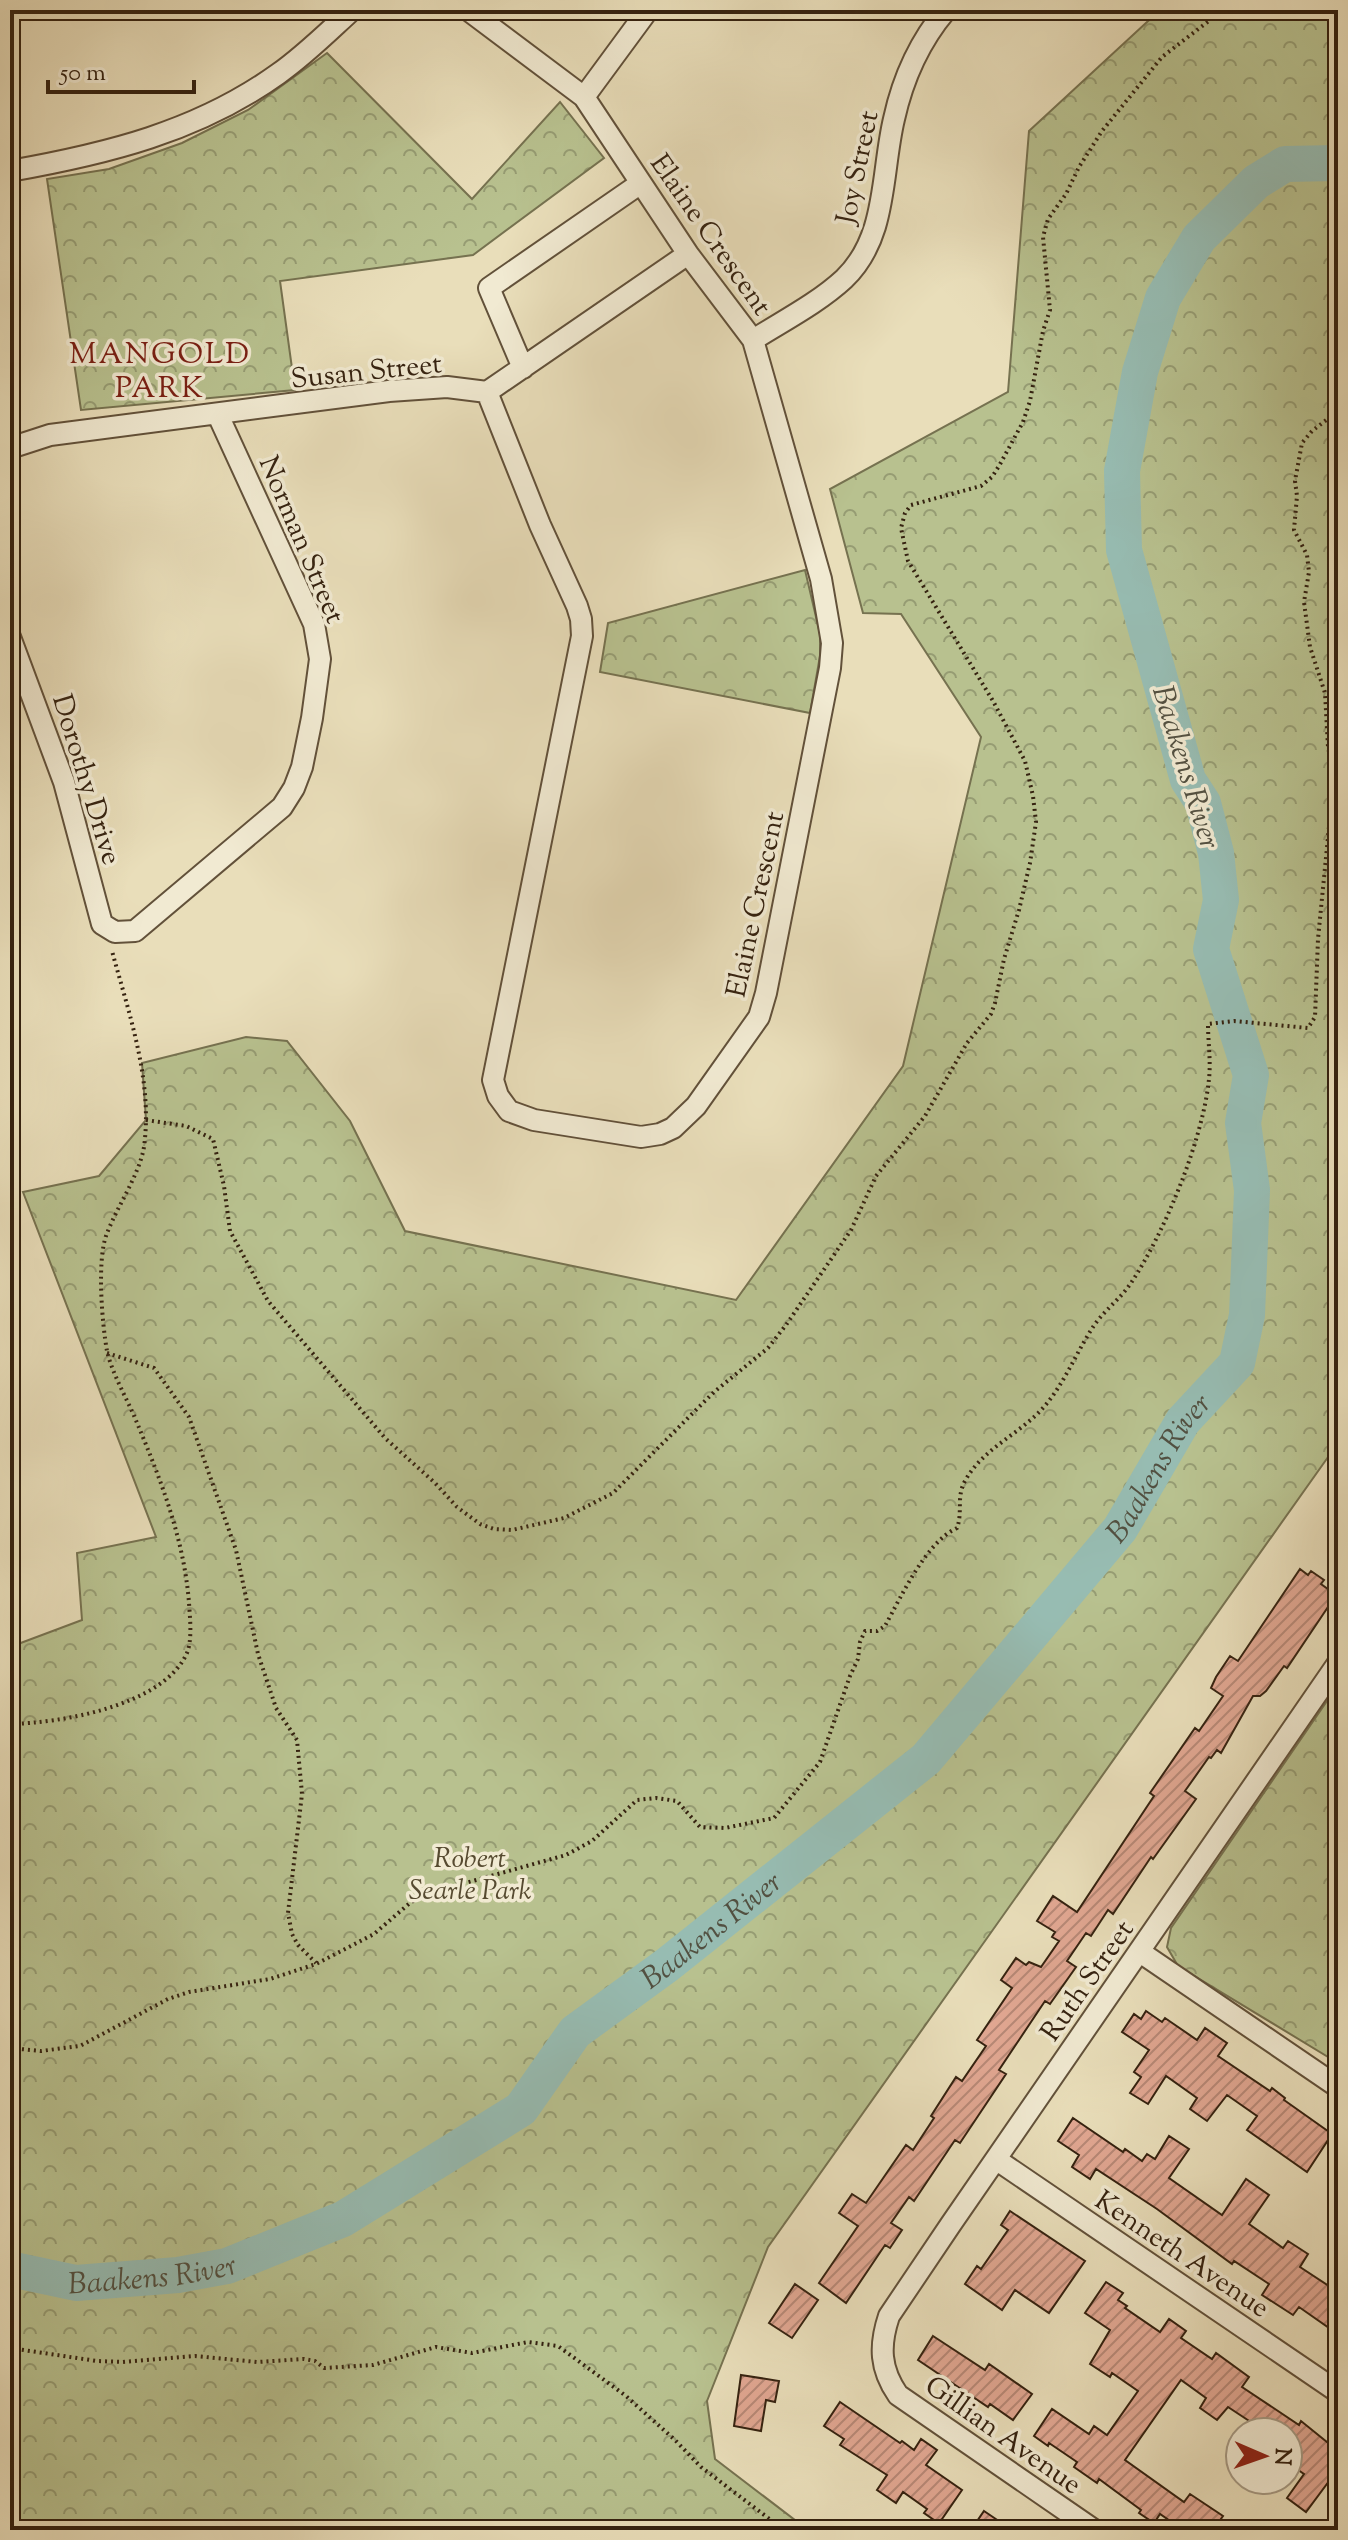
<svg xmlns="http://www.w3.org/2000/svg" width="1348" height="2540" font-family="'Sorts Mill Goudy',serif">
	<defs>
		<pattern id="park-crowns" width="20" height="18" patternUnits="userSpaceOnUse" patternTransform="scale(2)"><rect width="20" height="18" fill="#b8c18f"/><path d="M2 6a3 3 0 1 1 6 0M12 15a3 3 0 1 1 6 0" fill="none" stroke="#969c73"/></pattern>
		<pattern id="building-hatch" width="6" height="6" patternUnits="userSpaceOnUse" patternTransform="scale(2)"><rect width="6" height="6" fill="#e1a792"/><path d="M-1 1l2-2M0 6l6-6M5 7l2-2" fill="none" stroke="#b78876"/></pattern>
	</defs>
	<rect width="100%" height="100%" fill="#e9deba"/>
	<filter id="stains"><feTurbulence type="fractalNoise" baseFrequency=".0025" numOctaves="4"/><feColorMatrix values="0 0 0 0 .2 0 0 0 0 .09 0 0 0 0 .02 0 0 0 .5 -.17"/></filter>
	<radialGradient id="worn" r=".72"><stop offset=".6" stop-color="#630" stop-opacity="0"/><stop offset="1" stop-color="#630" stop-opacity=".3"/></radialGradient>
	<path fill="url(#park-crowns)" stroke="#767250" stroke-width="2" d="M 1160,10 L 1338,10 L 1338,1443 L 768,2247 L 707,2401 L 715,2459 L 808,2530 L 10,2530 L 10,1647 L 82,1620 L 77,1553 L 156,1537 L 23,1192 L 99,1176 L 146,1120 L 142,1063 L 246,1037 L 287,1041 L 350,1121 L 405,1231 L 736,1300 L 903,1066 L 981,737 L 901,614 L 863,613 L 830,489 L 1008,392 L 1029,131 Z
		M 327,53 L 472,199 L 560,102 L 604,158 L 473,255 L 280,281 L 295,390 L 81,410 L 47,179 L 109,169 L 182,143 L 248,110 Z
		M 805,570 L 820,634 L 820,656 L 810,713 L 600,672 L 608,623 Z
		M 1338,1685 L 1338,2063 L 1178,1966 L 1167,1947 L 1171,1928 Z"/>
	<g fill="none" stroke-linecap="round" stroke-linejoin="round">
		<path stroke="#97bcb2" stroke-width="36" id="s1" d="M 10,2269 L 76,2283 L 178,2275 L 227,2266 L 343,2219 L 521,2109 L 575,2032 L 667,1965 L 926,1759 L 1120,1529 L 1183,1421 L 1237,1363 L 1247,1315 L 1252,1190 L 1243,1123 L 1251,1075 L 1211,949 L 1221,900 L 1216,853 L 1203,803 L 1188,780 L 1124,550 L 1122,471 L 1140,372 L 1163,298 L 1199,238 L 1256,182 L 1285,164 L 1338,163"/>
	</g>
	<path fill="url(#building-hatch)" stroke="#352210" stroke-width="2" d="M 1300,1569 L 1308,1575 L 1311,1571 L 1324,1580 L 1321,1584 L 1336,1595 L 1287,1668 L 1284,1666 L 1266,1691 L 1260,1696 L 1253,1696 L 1221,1753 L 1217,1750 L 1211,1758 L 1209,1757 L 1185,1791 L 1196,1799 L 1153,1859 L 1151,1857 L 1113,1914 L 1108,1910 L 1091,1936 L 1086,1933 L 1067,1961 L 1076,1967 L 1050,2004 L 1045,2001 L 999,2070 L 1006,2074 L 960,2143 L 955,2140 L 914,2201 L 909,2197 L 891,2223 L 902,2230 L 890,2248 L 885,2245 L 846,2303 L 819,2283 L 858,2226 L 839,2213 L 852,2194 L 866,2203 L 906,2145 L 913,2150 L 934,2118 L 931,2116 L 956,2077 L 962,2081 L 986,2046 L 977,2040 L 1012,1988 L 1001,1980 L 1016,1958 L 1026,1965 L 1029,1962 L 1041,1967 L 1059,1941 L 1052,1937 L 1055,1932 L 1037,1921 L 1053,1896 L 1077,1912 L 1154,1796 L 1150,1793 L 1195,1728 L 1199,1731 L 1223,1696 L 1211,1688 L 1216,1677 L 1230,1656 L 1238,1661 Z
		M 1146,2011 L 1162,2022 L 1165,2018 L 1197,2040 L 1205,2028 L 1227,2043 L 1218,2056 L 1270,2091 L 1272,2088 L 1285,2098 L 1284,2100 L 1332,2134 L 1307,2172 L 1247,2130 L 1257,2116 L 1227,2095 L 1207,2121 L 1190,2109 L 1197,2098 L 1166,2076 L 1148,2104 L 1130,2093 L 1141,2077 L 1134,2072 L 1149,2050 L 1122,2032 L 1134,2014 L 1141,2019 Z
		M 1073,2118 L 1123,2152 L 1125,2149 L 1142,2161 L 1147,2154 L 1155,2159 L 1169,2136 L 1189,2149 L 1169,2178 L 1222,2215 L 1246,2179 L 1269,2195 L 1249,2224 L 1283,2248 L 1288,2241 L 1308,2254 L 1300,2267 L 1338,2292 L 1338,2321 L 1332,2330 L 1299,2307 L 1293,2315 L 1262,2295 L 1269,2284 L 1234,2261 L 1232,2264 L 1157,2209 L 1096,2169 L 1090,2179 L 1072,2167 L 1079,2155 L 1058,2141 Z
		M 1010,2211 L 1085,2261 L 1049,2313 L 1015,2290 L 1002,2310 L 965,2284 L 977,2266 L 981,2269 L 1008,2230 L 1001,2225 Z
		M 1106,2282 L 1123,2293 L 1118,2300 L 1127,2306 L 1125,2308 L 1160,2332 L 1169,2319 L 1186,2331 L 1181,2338 L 1212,2359 L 1216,2353 L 1249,2377 L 1242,2387 L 1299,2425 L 1301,2421 L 1338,2451 L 1338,2469 L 1306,2512 L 1287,2498 L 1304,2474 L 1288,2463 L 1288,2432 L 1266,2432 L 1228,2407 L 1217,2420 L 1200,2408 L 1206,2398 L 1181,2380 L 1125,2460 L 1184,2502 L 1190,2494 L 1223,2516 L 1213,2530 L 1183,2530 L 1160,2514 L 1154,2523 L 1139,2513 L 1141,2510 L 1099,2479 L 1097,2483 L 1074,2467 L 1077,2462 L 1049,2443 L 1048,2446 L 1034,2436 L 1052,2409 L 1089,2434 L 1094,2426 L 1107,2435 L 1138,2391 L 1112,2373 L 1110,2377 L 1090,2364 L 1110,2330 L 1085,2313 Z
		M 795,2284 L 818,2300 L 792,2338 L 769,2323 Z
		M 933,2336 L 985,2370 L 989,2364 L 1032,2394 L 1013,2420 L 990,2404 L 988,2407 L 918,2360 Z
		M 741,2375 L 779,2381 L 775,2402 L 766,2400 L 761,2431 L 734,2426 Z
		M 840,2402 L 900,2443 L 902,2441 L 914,2450 L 921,2439 L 937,2450 L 926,2465 L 962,2490 L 942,2519 L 937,2522 L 924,2513 L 927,2509 L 903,2492 L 896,2503 L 877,2490 L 887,2475 L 840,2445 L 844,2439 L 824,2426 Z
		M 984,2511 L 1012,2530 L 971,2530 Z"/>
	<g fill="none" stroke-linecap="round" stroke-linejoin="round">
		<defs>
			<path id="street" d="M 468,10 L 584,97 L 688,254 L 753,340 L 821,579 L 832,643 L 830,668 L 766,993 L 759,1017 L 696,1106 L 673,1128 L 660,1134 L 641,1137 L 534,1120 L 509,1111 L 498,1096 L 493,1080 L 582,636 L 581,619 L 577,606 L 540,525 L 487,392
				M 584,97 L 648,10
				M 10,171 C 106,154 197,132 278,74 C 304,56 329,31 352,10
				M 753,340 C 783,321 818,303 844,279 C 888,237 881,173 894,119 C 903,78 919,42 946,10
				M 523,368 L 489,288 L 641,183
				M 10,448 L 50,435 L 389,391 L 447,387 L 487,392 L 688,254
				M 10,637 L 64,782 L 102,924 L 115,932 L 135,931 L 282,807 L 294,788 L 302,767 L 312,718 L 320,659 L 314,624 L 218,415
				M 1140,1952 L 1338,2087
				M 997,2160 L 1338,2392
				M 1094,2530 L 898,2395 C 880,2369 879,2346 889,2316 L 951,2224 L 1338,1663"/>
		</defs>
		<use href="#street" stroke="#62513a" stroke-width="24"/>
		<path stroke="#352210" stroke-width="4" stroke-dasharray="2 4" stroke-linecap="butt" d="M 146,1120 L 186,1126 L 213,1139 L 224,1186 L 230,1231 L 268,1301 L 385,1438 L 435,1483 L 457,1507 L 480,1524 L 494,1529 L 512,1530 L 564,1518 L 613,1493 L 714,1392 L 768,1348 L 786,1325 L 851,1230 L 876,1176 L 925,1116 L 967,1043 L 991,1014 L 995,1003 L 1004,959 L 1019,910 L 1030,863 L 1036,822 L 1033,796 L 1025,761 L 993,701 L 908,561 L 901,528 L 905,513 L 911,505 L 981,486 L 992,477 L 999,466 L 1023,422 L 1030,401 L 1043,331 L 1050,310 L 1043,237 L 1048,219 L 1066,194 L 1079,167 L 1102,131 L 1162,57 L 1223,10
			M 107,1353 L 154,1368 L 189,1417 L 236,1550 L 258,1654 L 276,1708 L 297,1740 L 302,1794 L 288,1913 L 292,1934 L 298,1945 L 316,1963
			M 10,1724 C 61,1723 159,1706 185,1657 C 193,1644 190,1619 189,1603 C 184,1538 160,1478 135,1418 C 126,1397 112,1373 107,1351 C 102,1323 97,1262 106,1236 C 116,1208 139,1176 144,1147 C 153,1081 129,1014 112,951
			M 10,2048 L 41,2051 L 80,2046 L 168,1999 L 189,1992 L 270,1979 L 316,1964 L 374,1934 L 411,1902 L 451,1887 L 566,1855 L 592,1841 L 637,1800 L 656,1798 L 677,1801 L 700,1827 L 725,1828 L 774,1818 L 820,1762 L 850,1676 L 858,1659 L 860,1642 L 865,1631 L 877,1631 L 885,1626 C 901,1597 926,1542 957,1528 C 963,1512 956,1497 965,1481 C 984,1446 1024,1433 1048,1402 C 1067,1378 1078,1349 1095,1324 C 1106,1309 1121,1298 1131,1283 C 1165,1232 1203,1139 1209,1079 C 1211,1061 1208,1042 1208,1024 L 1234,1021 L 1308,1028 L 1315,1017 L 1318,939 L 1334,776 L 1328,747 L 1325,693 L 1310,647 L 1304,602 L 1309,572 L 1307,555 L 1294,530 L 1297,496 L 1295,481 L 1302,443 L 1312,431 L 1338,411
			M 10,2348 L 97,2361 L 123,2362 L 195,2356 L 257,2362 L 304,2359 L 315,2361 L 324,2368 L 373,2365 L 436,2347 L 472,2353 L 528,2342 L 558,2346 L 626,2396 L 675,2440 L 701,2467 L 784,2530"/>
		<use href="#street" stroke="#f1ead2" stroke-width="20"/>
	</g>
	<g text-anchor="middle" stroke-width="7" stroke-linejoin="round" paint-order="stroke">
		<g font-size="28" fill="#352210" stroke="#f1ead2">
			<text transform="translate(856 167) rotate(-78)" y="10">Joy Street</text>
			<text transform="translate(712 234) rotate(55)" y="10">Elaine Crescent</text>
			<text transform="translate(366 370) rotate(-6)" y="10">Susan Street</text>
			<text transform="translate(303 539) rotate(67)" y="10">Norman Street</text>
			<text transform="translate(88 779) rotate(73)" y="10">Dorothy Drive</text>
			<text transform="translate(754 904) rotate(-78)" y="10">Elaine Crescent</text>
			<text transform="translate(1086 1980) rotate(-55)" y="10">Ruth Street</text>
			<text transform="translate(1183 2253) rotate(34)" y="10">Kenneth Avenue</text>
			<text transform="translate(1004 2434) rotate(35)" y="10">Gillian Avenue</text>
		</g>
		<g font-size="28" font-style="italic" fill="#564a30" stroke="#f1ead2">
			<text x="470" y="1867">Robert<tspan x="470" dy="32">Searle Park</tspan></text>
		</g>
		<g font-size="30" letter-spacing="2" fill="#7a1f14" stroke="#f1ead2">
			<text x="160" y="363">MANGOLD<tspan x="160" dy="34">PARK</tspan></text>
		</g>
		<g font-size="30" font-style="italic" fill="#525041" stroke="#f1ead2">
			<text transform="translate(1187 767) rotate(73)" y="10">Baakens River</text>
			<text dy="10" stroke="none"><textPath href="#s1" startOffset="1466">Baakens River</textPath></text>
			<text dy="10" stroke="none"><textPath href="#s1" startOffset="818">Baakens River</textPath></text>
			<text dy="10" stroke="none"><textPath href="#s1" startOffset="144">Baakens River</textPath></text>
		</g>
	</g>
	<rect width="1348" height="2540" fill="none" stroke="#e9deba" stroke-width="40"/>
	<rect x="12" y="12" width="1324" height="2516" fill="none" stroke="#352210" stroke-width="4"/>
	<rect x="20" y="20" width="1308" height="2500" fill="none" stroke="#352210" stroke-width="2"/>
	<g transform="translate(1264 2456) rotate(92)"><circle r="38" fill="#f1ead2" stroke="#a69a84" stroke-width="2"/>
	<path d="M0-6L14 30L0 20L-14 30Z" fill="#8f2418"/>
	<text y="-12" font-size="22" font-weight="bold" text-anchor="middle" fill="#352210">N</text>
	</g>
	<path d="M48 80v12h146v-12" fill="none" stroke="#352210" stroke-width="4"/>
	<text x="60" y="80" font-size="24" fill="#352210" stroke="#f1ead2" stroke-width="6" paint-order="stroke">50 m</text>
	<rect width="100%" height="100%" filter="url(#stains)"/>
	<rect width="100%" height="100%" fill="url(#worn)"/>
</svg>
